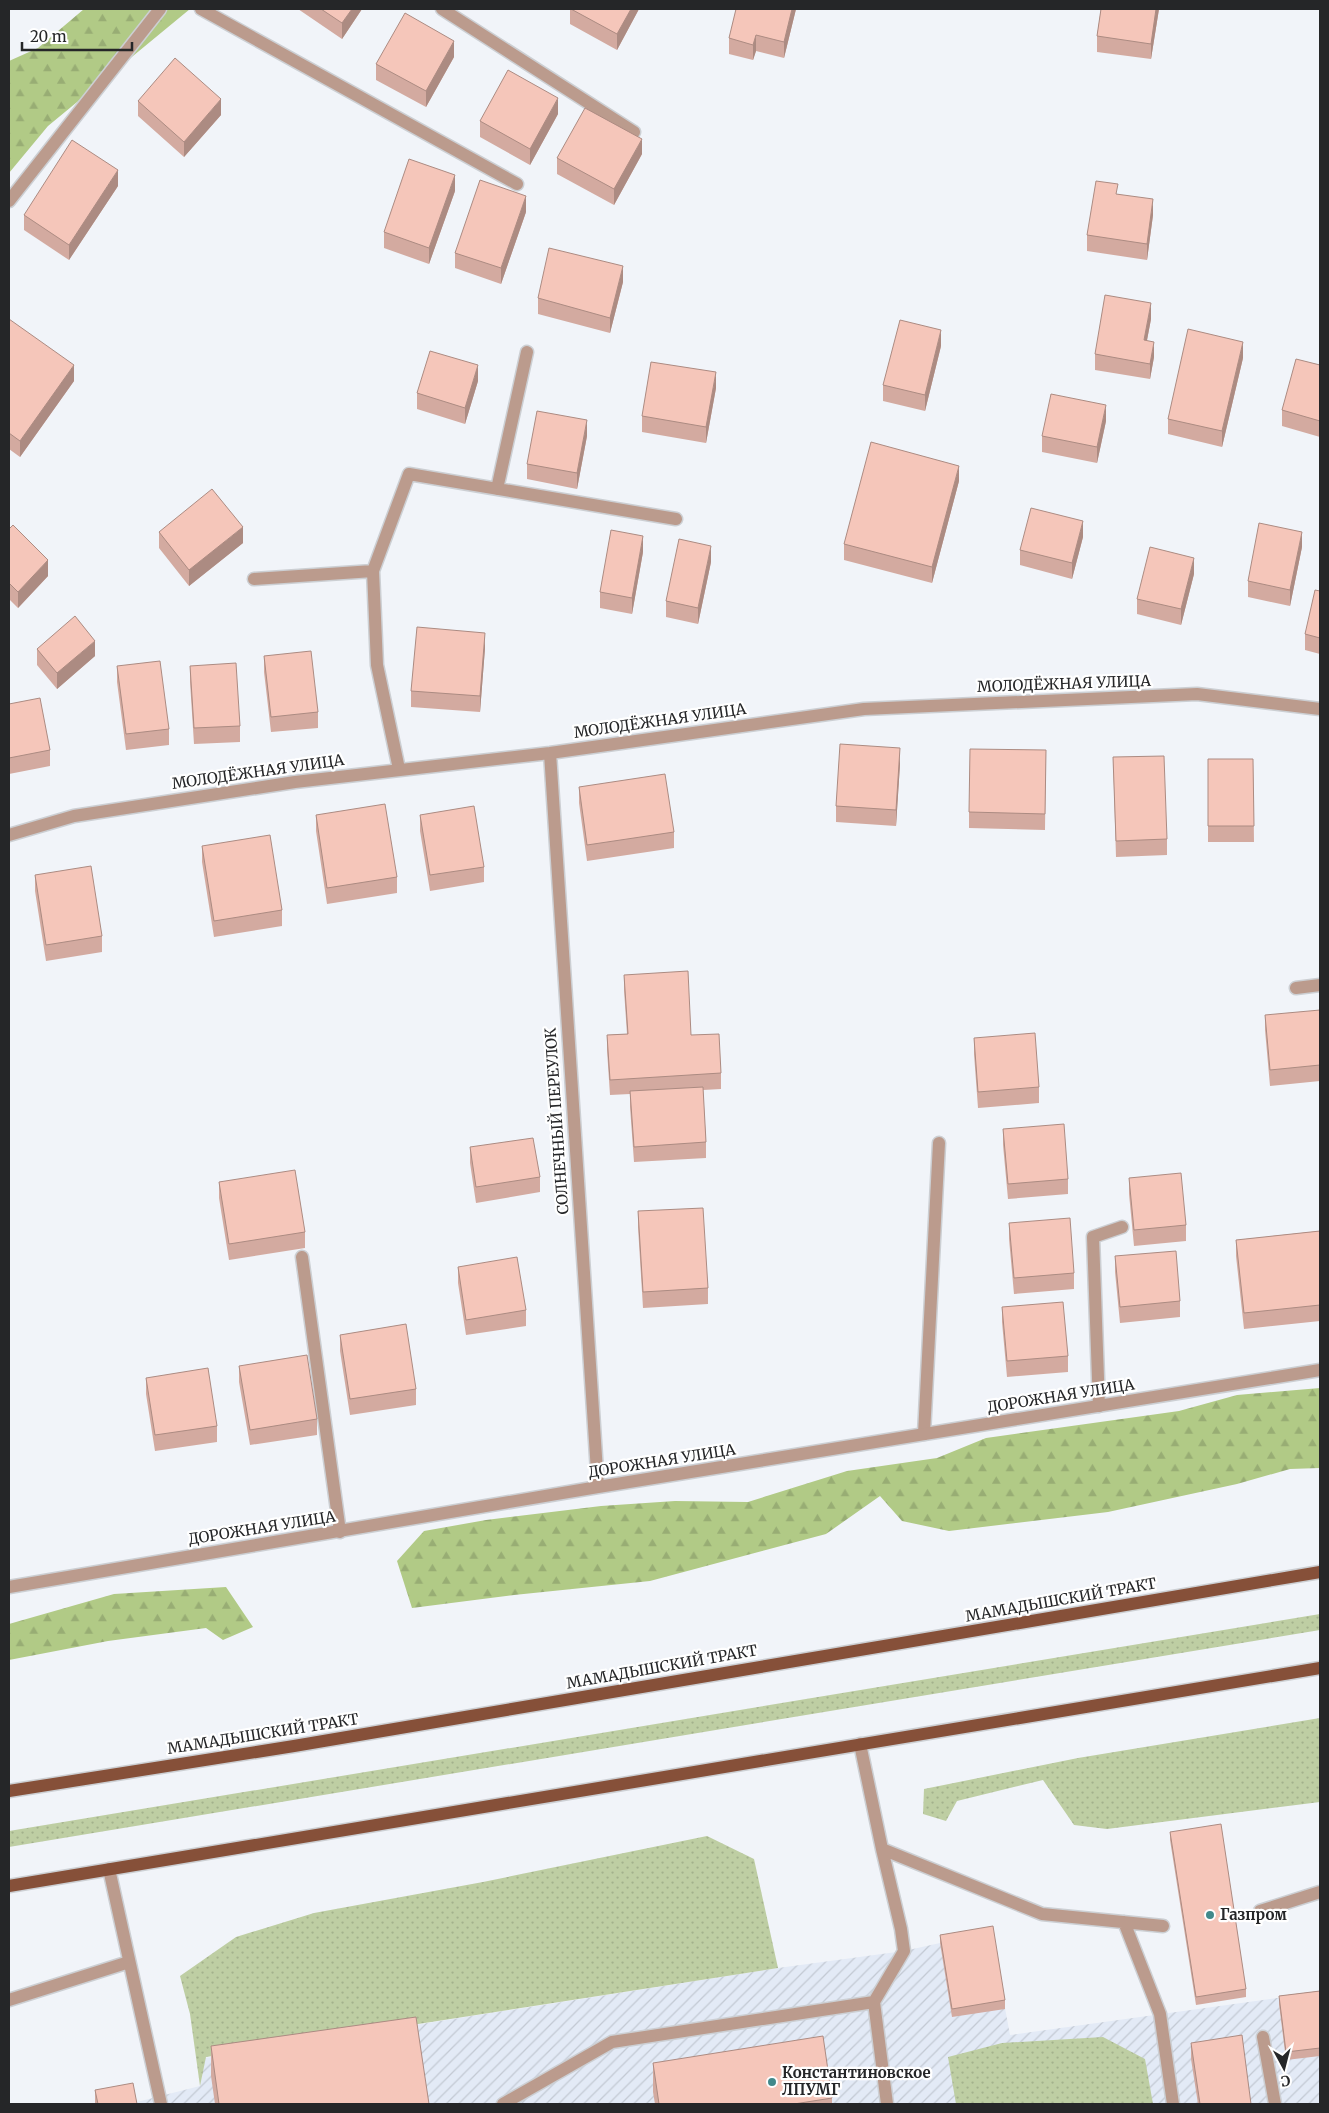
<svg xmlns="http://www.w3.org/2000/svg" width="1329" height="2113" font-family="Merriweather,serif">
	<defs>
		<pattern id="industrial-furrows" width="10" height="10" patternUnits="userSpaceOnUse" patternTransform="scale(1.25)"><rect width="10" height="10" fill="#e3eaf6"/><path d="M-1 1l2-2M0 10L10 0M9 11l2-2" fill="none" stroke="#c3c9d3"/></pattern>
		<pattern id="grass-dots" width="8" height="8" patternUnits="userSpaceOnUse" patternTransform="scale(1.25)"><rect width="8" height="8" fill="#becea3"/><path d="M2 2h.1M6 6h.1" fill="none" stroke="#a3b18c" stroke-width="1.8" stroke-linecap="round"/></pattern>
		<pattern id="forest-firs" width="22" height="20" patternUnits="userSpaceOnUse" patternTransform="scale(1.25)"><rect width="22" height="20" fill="#b1ca86"/><path d="M5 1l3.5 6h-7zM16 11l3.5 6h-7z" fill="#98ad74"/></pattern>
	</defs>
	<rect width="100%" height="100%" fill="#f1f4f9"/>
	<path fill="url(#industrial-furrows)" d="M 940,1943 L 1005,2008 L 1010,2035 L 1320,1992 L 1320,2104 L 129,2104 L 200,2086 L 205,2058 L 778,1968 L 904,1951 Z"/>
	<path fill="url(#grass-dots)" d="M 1320,1614 L 1320,1630 L 9,1847 L 9,1831 Z
		M 1320,1718 L 1320,1802 L 1107,1829 L 1074,1825 L 1043,1780 L 957,1801 L 946,1821 L 923,1814 L 924,1789 L 1078,1758 Z
		M 707,1836 L 754,1859 L 778,1968 L 206,2057 L 200,2086 L 190,2014 L 180,1976 L 236,1937 L 314,1913 L 483,1882 Z
		M 1103,2037 L 1145,2059 L 1153,2104 L 956,2104 L 948,2057 L 1002,2043 Z"/>
	<path fill="url(#forest-firs)" d="M 84,9 L 190,9 L 48,126 L 9,173 L 9,61 L 38,48 Z
		M 1320,1388 L 1320,1468 L 1290,1469 L 1237,1484 L 1108,1512 L 949,1531 L 902,1521 L 880,1496 L 826,1534 L 650,1581 L 514,1595 L 412,1608 L 397,1561 L 424,1531 L 486,1520 L 601,1506 L 675,1501 L 748,1502 L 847,1471 L 937,1458 L 986,1438 L 1179,1411 L 1237,1395 Z
		M 226,1587 L 253,1627 L 223,1640 L 206,1628 L 108,1641 L 9,1660 L 9,1624 L 114,1594 Z"/>
	<g fill="none" stroke-linecap="round" stroke-linejoin="round">
		<defs>
			<path id="lane" d="M 201,9 L 517,184
				M 442,9 L 634,132
				M 9,201 L 160,9
				M 497,489 L 527,352
				M 254,579 L 373,571
				M 399,769 L 377,665 L 373,571 L 409,474 L 676,519
				M 1296,988 L 1320,985
				M 302,1257 L 340,1532
				M 1099,1406 L 1093,1237 L 1122,1227
				M 924,1434 L 939,1143
				M 860,1744 L 882,1849 L 901,1929 L 904,1951 L 874,2002
				M 882,1849 L 1042,1914 L 1163,1926
				M 109,1869 L 161,2104
				M 1260,1911 L 1320,1892
				M 1124,1922 L 1160,2014 L 1173,2104
				M 9,2000 L 129,1962
				M 1263,2037 L 1275,2104
				M 503,2104 L 612,2042 L 874,2002 L 887,2104"/>
			<path id="street" d="M 550,753 L 598,1487
				M 9,835 L 74,816 L 295,782 L 550,753 L 864,709 L 1197,694 L 1320,709
				M 9,1587 L 598,1487 L 1320,1370"/>
			<path id="primary" d="M 9,1791 L 294,1746 L 1320,1572
				M 9,1886 L 1320,1668"/>
		</defs>
		<use href="#lane" stroke="#cccfd3" stroke-width="15"/>
		<use href="#street" stroke="#cccfd3" stroke-width="15"/>
		<use href="#primary" stroke="#cccfd3" stroke-width="15"/>
		<use href="#lane" stroke="#bb9b8d" stroke-width="12"/>
		<use href="#street" stroke="#bb9b8d" stroke-width="12"/>
		<use href="#primary" stroke="#865039" stroke-width="12"/>
	</g>
	<path fill="#d3aaa0" d="M 298,9 L 362,9 L 342,39 Z
		M 570,9 L 639,9 L 617,50 L 570,24 Z
		M 796,9 L 784,58 L 756,51 L 753,60 L 729,54 L 729,38 Z
		M 1101,9 L 1159,9 L 1151,59 L 1097,52 L 1097,36 Z
		M 454,57 L 426,107 L 376,80 L 376,64 Z
		M 138,101 L 221,115 L 184,157 L 138,116 Z
		M 558,114 L 530,165 L 480,137 L 480,121 Z
		M 642,154 L 614,205 L 557,174 L 557,158 Z
		M 118,186 L 69,260 L 24,230 L 24,215 Z
		M 455,191 L 429,264 L 384,248 L 384,232 Z
		M 1118,194 L 1153,215 L 1147,260 L 1087,251 L 1087,235 Z
		M 526,212 L 501,284 L 455,268 L 455,253 Z
		M 623,282 L 610,333 L 538,314 L 538,298 Z
		M 9,319 L 74,381 L 20,457 L 9,449 Z
		M 1151,319 L 1147,340 L 1154,357 L 1150,379 L 1095,370 L 1095,354 Z
		M 941,346 L 925,411 L 883,401 L 883,385 Z
		M 1243,358 L 1222,447 L 1168,434 L 1168,419 Z
		M 1320,365 L 1320,437 L 1282,426 L 1282,410 Z
		M 478,381 L 465,424 L 417,409 L 417,393 Z
		M 716,388 L 706,443 L 642,432 L 642,416 Z
		M 1106,421 L 1097,463 L 1042,452 L 1042,436 Z
		M 587,436 L 577,489 L 527,479 L 527,464 Z
		M 959,481 L 932,583 L 844,560 L 844,544 Z
		M 9,529 L 48,576 L 18,608 L 9,599 Z
		M 159,532 L 243,543 L 189,586 L 159,548 Z
		M 1083,537 L 1072,579 L 1020,565 L 1020,550 Z
		M 1302,547 L 1290,606 L 1248,597 L 1248,581 Z
		M 643,552 L 632,614 L 600,608 L 600,592 Z
		M 711,562 L 698,624 L 666,617 L 666,601 Z
		M 1194,574 L 1181,625 L 1137,614 L 1137,599 Z
		M 1320,591 L 1320,654 L 1305,650 L 1305,634 Z
		M 485,648 L 480,712 L 411,707 L 411,691 Z
		M 37,649 L 95,656 L 57,689 L 37,665 Z
		M 264,656 L 318,712 L 318,728 L 271,732 L 264,672 Z
		M 117,666 L 169,729 L 169,745 L 126,750 L 117,682 Z
		M 190,666 L 240,726 L 240,742 L 194,744 L 190,682 Z
		M 9,704 L 50,750 L 50,766 L 9,774 Z
		M 1046,750 L 1045,830 L 969,828 L 969,812 Z
		M 1113,757 L 1167,839 L 1167,855 L 1116,857 Z
		M 1208,759 L 1253,759 L 1254,842 L 1208,842 Z
		M 900,764 L 896,826 L 836,822 L 836,806 Z
		M 579,787 L 674,832 L 674,848 L 587,861 L 579,803 Z
		M 316,815 L 397,877 L 397,893 L 327,904 L 316,831 Z
		M 420,815 L 484,867 L 484,882 L 430,891 L 420,831 Z
		M 202,846 L 282,910 L 282,926 L 214,937 L 202,862 Z
		M 35,875 L 102,936 L 102,952 L 46,961 L 35,891 Z
		M 624,975 L 691,1035 L 721,1073 L 721,1089 L 703,1090 L 706,1142 L 706,1158 L 634,1162 L 630,1107 L 630,1094 L 610,1095 L 607,1050 L 607,1035 L 627,1034 L 624,990 Z
		M 1265,1015 L 1320,1016 L 1320,1081 L 1270,1086 L 1265,1030 Z
		M 974,1038 L 1039,1087 L 1039,1103 L 978,1108 L 974,1054 Z
		M 1003,1129 L 1068,1179 L 1068,1194 L 1008,1199 L 1003,1145 Z
		M 470,1147 L 540,1177 L 540,1192 L 476,1203 L 470,1163 Z
		M 1129,1178 L 1186,1225 L 1186,1241 L 1134,1246 L 1129,1194 Z
		M 219,1182 L 305,1232 L 305,1248 L 229,1260 L 219,1198 Z
		M 638,1211 L 708,1288 L 708,1304 L 643,1308 L 638,1227 Z
		M 1009,1223 L 1074,1273 L 1074,1289 L 1014,1294 L 1009,1239 Z
		M 1320,1231 L 1320,1321 L 1244,1329 L 1236,1256 L 1236,1240 Z
		M 1115,1256 L 1180,1301 L 1180,1317 L 1120,1323 L 1115,1272 Z
		M 458,1267 L 526,1310 L 526,1326 L 466,1335 L 458,1283 Z
		M 1002,1307 L 1068,1356 L 1068,1372 L 1007,1377 L 1002,1322 Z
		M 340,1335 L 416,1389 L 416,1405 L 350,1415 L 340,1351 Z
		M 239,1366 L 317,1419 L 317,1435 L 250,1445 L 239,1382 Z
		M 146,1378 L 217,1426 L 217,1442 L 155,1451 L 146,1394 Z
		M 1170,1832 L 1246,1989 L 1246,1997 L 1196,2005 L 1170,1840 Z
		M 940,1935 L 1005,2000 L 1005,2009 L 952,2017 L 940,1943 Z
		M 1320,1991 L 1320,2056 L 1286,2060 L 1279,2004 L 1279,1996 Z
		M 1191,2043 L 1251,2104 L 1198,2104 L 1191,2059 Z
		M 211,2046 L 429,2104 L 215,2104 L 211,2076 Z
		M 653,2063 L 832,2098 L 832,2104 L 655,2104 L 653,2092 Z
		M 95,2090 L 137,2104 L 95,2104 Z"/>
	<path fill="#ac8b82" d="M 352,9 L 362,9 L 342,39 L 342,23 Z
		M 631,9 L 639,9 L 617,50 L 617,34 Z
		M 792,9 L 796,9 L 784,58 L 784,42 Z
		M 1156,9 L 1159,9 L 1151,59 L 1151,44 Z
		M 756,35 L 756,51 L 753,60 L 753,45 Z
		M 454,41 L 454,57 L 426,107 L 426,91 Z
		M 558,98 L 558,114 L 530,165 L 530,149 Z
		M 221,99 L 221,115 L 184,157 L 184,142 Z
		M 642,139 L 642,154 L 614,205 L 614,189 Z
		M 118,170 L 118,186 L 69,260 L 69,245 Z
		M 455,175 L 455,191 L 429,264 L 429,248 Z
		M 526,196 L 526,212 L 501,284 L 501,268 Z
		M 1153,199 L 1153,215 L 1147,260 L 1147,244 Z
		M 623,266 L 623,282 L 610,333 L 610,318 Z
		M 1151,303 L 1151,319 L 1144,356 L 1144,340 Z
		M 941,330 L 941,346 L 925,411 L 925,395 Z
		M 1154,342 L 1154,357 L 1150,379 L 1150,364 Z
		M 1243,342 L 1243,358 L 1222,447 L 1222,431 Z
		M 74,365 L 74,381 L 20,457 L 20,441 Z
		M 478,365 L 478,381 L 465,424 L 465,408 Z
		M 716,372 L 716,388 L 706,443 L 706,427 Z
		M 1106,405 L 1106,421 L 1097,463 L 1097,447 Z
		M 587,420 L 587,436 L 577,489 L 577,473 Z
		M 959,466 L 959,481 L 932,583 L 932,567 Z
		M 1083,521 L 1083,537 L 1072,579 L 1072,563 Z
		M 243,527 L 243,543 L 189,586 L 189,570 Z
		M 1302,532 L 1302,547 L 1290,606 L 1290,590 Z
		M 643,536 L 643,552 L 632,614 L 632,598 Z
		M 711,546 L 711,562 L 698,624 L 698,608 Z
		M 1194,558 L 1194,574 L 1181,625 L 1181,609 Z
		M 48,560 L 48,576 L 18,608 L 18,592 Z
		M 485,633 L 485,648 L 480,712 L 480,696 Z
		M 95,641 L 95,656 L 57,689 L 57,673 Z
		M 900,748 L 900,764 L 896,826 L 896,810 Z"/>
	<path fill="#f5c6ba" stroke="#ac8b82" d="M 321,9 L 352,9 L 342,23 Z
		M 571,9 L 631,9 L 617,34 Z
		M 736,9 L 792,9 L 784,42 L 756,35 L 753,45 L 729,38 Z
		M 1101,9 L 1156,9 L 1151,44 L 1097,36 Z
		M 405,13 L 454,41 L 426,91 L 376,64 Z
		M 175,58 L 221,99 L 184,142 L 138,101 Z
		M 508,70 L 558,98 L 530,149 L 480,121 Z
		M 585,108 L 642,139 L 614,189 L 557,158 Z
		M 72,140 L 118,170 L 69,245 L 24,215 Z
		M 409,159 L 455,175 L 429,248 L 384,232 Z
		M 480,180 L 526,196 L 501,268 L 455,253 Z
		M 1096,181 L 1118,184 L 1116,194 L 1153,199 L 1147,244 L 1087,235 Z
		M 549,248 L 623,266 L 610,318 L 538,298 Z
		M 1105,295 L 1151,303 L 1144,340 L 1154,342 L 1150,364 L 1095,354 Z
		M 9,319 L 74,365 L 20,441 L 9,433 Z
		M 900,320 L 941,330 L 925,395 L 883,385 Z
		M 1188,329 L 1243,342 L 1222,431 L 1168,419 Z
		M 430,351 L 478,365 L 465,408 L 417,393 Z
		M 1296,359 L 1320,365 L 1320,421 L 1282,410 Z
		M 651,362 L 716,372 L 706,427 L 642,416 Z
		M 1051,394 L 1106,405 L 1097,447 L 1042,436 Z
		M 537,411 L 587,420 L 577,473 L 527,464 Z
		M 871,442 L 959,466 L 932,567 L 844,544 Z
		M 212,489 L 243,527 L 189,570 L 159,532 Z
		M 1031,508 L 1083,521 L 1072,563 L 1020,550 Z
		M 1259,523 L 1302,532 L 1290,590 L 1248,581 Z
		M 13,525 L 48,560 L 18,592 L 9,583 L 9,529 Z
		M 611,530 L 643,536 L 632,598 L 600,592 Z
		M 679,539 L 711,546 L 698,608 L 666,601 Z
		M 1150,547 L 1194,558 L 1181,609 L 1137,599 Z
		M 1315,590 L 1320,591 L 1320,638 L 1305,634 Z
		M 75,616 L 95,641 L 57,673 L 37,649 Z
		M 417,627 L 485,633 L 480,696 L 411,691 Z
		M 311,651 L 318,712 L 271,717 L 264,656 Z
		M 160,661 L 169,729 L 126,734 L 117,666 Z
		M 236,663 L 240,726 L 194,728 L 190,666 Z
		M 40,698 L 50,750 L 9,758 L 9,704 Z
		M 840,744 L 900,748 L 896,810 L 836,806 Z
		M 970,749 L 1046,750 L 1045,814 L 969,812 Z
		M 1164,756 L 1167,839 L 1116,841 L 1113,757 Z
		M 1208,759 L 1253,759 L 1254,826 L 1208,826 Z
		M 665,774 L 674,832 L 587,845 L 579,787 Z
		M 385,804 L 397,877 L 327,888 L 316,815 Z
		M 474,806 L 484,867 L 430,875 L 420,815 Z
		M 270,835 L 282,910 L 214,921 L 202,846 Z
		M 91,866 L 102,936 L 46,945 L 35,875 Z
		M 688,971 L 691,1035 L 719,1034 L 721,1073 L 610,1080 L 607,1035 L 628,1034 L 624,975 Z
		M 1320,1010 L 1320,1065 L 1270,1070 L 1265,1015 Z
		M 1035,1033 L 1039,1087 L 978,1092 L 974,1038 Z
		M 703,1087 L 706,1142 L 634,1147 L 630,1091 Z
		M 1064,1124 L 1068,1179 L 1008,1184 L 1003,1129 Z
		M 533,1138 L 540,1177 L 476,1187 L 470,1147 Z
		M 295,1170 L 305,1232 L 229,1244 L 219,1182 Z
		M 1181,1173 L 1186,1225 L 1134,1230 L 1129,1178 Z
		M 703,1208 L 708,1288 L 643,1292 L 638,1211 Z
		M 1070,1218 L 1074,1273 L 1014,1278 L 1009,1223 Z
		M 1320,1231 L 1320,1305 L 1244,1313 L 1236,1240 Z
		M 1176,1251 L 1180,1301 L 1120,1307 L 1115,1256 Z
		M 517,1257 L 526,1310 L 466,1320 L 458,1267 Z
		M 1063,1302 L 1068,1356 L 1007,1361 L 1002,1307 Z
		M 406,1324 L 416,1389 L 350,1399 L 340,1335 Z
		M 307,1355 L 317,1419 L 250,1430 L 239,1366 Z
		M 208,1368 L 217,1426 L 155,1435 L 146,1378 Z
		M 1221,1824 L 1246,1989 L 1196,1997 L 1170,1832 Z
		M 993,1926 L 1005,2000 L 952,2009 L 940,1935 Z
		M 1320,1991 L 1320,2048 L 1286,2052 L 1279,1996 Z
		M 416,2017 L 429,2104 L 219,2104 L 211,2046 Z
		M 1242,2035 L 1251,2104 L 1200,2104 L 1191,2043 Z
		M 823,2036 L 832,2098 L 794,2104 L 659,2104 L 653,2063 Z
		M 133,2083 L 137,2104 L 98,2104 L 95,2090 Z"/>
	<g fill="#41898b" stroke="#fff" stroke-width="2">
		<circle cx="1210" cy="1915" r="5"/>
		<circle cx="772" cy="2082" r="5"/>
	</g>
	<g text-anchor="middle" stroke-width="4.5" stroke-linejoin="round" paint-order="stroke">
		<g font-size="15" fill="#252628" stroke="#fff">
			<text transform="translate(1064 684) rotate(-2)" y="5">МОЛОДЁЖНАЯ УЛИЦА</text>
			<text transform="translate(660 721) rotate(-8)" y="5">МОЛОДЁЖНАЯ УЛИЦА</text>
			<text transform="translate(258 772) rotate(-8)" y="5">МОЛОДЁЖНАЯ УЛИЦА</text>
			<text transform="translate(557 1121) rotate(-94)" y="5">СОЛНЕЧНЫЙ ПЕРЕУЛОК</text>
			<text transform="translate(1061 1396) rotate(-9)" y="5">ДОРОЖНАЯ УЛИЦА</text>
			<text transform="translate(662 1461) rotate(-9)" y="5">ДОРОЖНАЯ УЛИЦА</text>
			<text transform="translate(262 1528) rotate(-9)" y="5">ДОРОЖНАЯ УЛИЦА</text>
			<text transform="translate(1061 1600) rotate(-10)" y="5">МАМАДЫШСКИЙ ТРАКТ</text>
			<text transform="translate(662 1667) rotate(-10)" y="5">МАМАДЫШСКИЙ ТРАКТ</text>
			<text transform="translate(263 1734) rotate(-9)" y="5">МАМАДЫШСКИЙ ТРАКТ</text>
		</g>
		<g font-size="15" font-weight="bold" fill="#252628" stroke="#fff" text-anchor="start">
			<text x="1220" y="1920">Газпром</text>
			<text x="782" y="2078">Константиновское<tspan x="782" dy="17">ЛПУМГ</tspan></text>
		</g>
	</g>
	<rect width="1329" height="2113" fill="none" stroke="#252628" stroke-width="20"/>
	<g transform="translate(1284 2068) rotate(173)" stroke="#ffffff" stroke-width="4" paint-order="stroke">
	<path d="M0-4L9 19L0 12L-9 19Z" fill="#252628"/>
	<text y="-8" font-size="14" font-weight="bold" text-anchor="middle" fill="#252628">С</text>
	</g>
	<path d="M22 42v8h110v-8" fill="none" stroke="#252628" stroke-width="2.5"/>
	<text x="30" y="42" font-size="15" fill="#252628" stroke="#ffffff" stroke-width="4" paint-order="stroke">20 m</text>
</svg>
